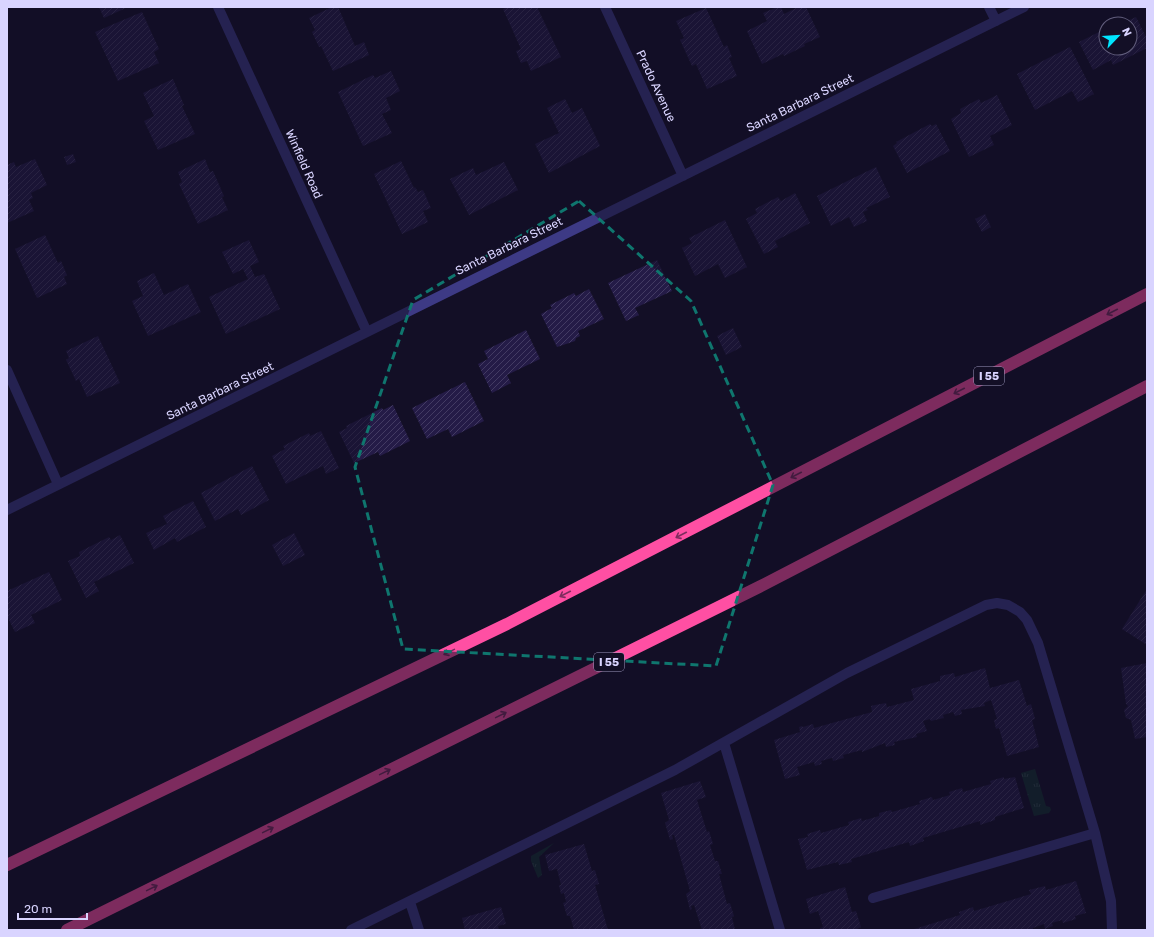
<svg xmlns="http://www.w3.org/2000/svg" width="1154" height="937" font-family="Rubik,sans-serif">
	<defs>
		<pattern id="grass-tufts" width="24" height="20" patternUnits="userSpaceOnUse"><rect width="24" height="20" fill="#12302f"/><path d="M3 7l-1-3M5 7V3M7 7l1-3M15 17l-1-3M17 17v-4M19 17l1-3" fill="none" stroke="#344d4e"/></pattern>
		<pattern id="building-hatch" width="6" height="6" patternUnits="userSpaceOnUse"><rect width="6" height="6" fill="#241b47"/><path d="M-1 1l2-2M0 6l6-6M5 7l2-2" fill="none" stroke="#433b63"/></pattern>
	</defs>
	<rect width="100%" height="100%" fill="#130f26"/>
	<path fill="url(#grass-tufts)" d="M 1035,769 L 1046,806 L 1050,807 L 1051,810 L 1049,813 L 1034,816 L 1021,773 Z
		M 554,843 L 539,857 L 542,875 L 538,878 L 531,861 L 531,856 Z"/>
	<path fill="url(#building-hatch)" d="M 99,7 L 128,7 L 104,18 Z
		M 332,7 L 338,7 L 355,46 L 364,42 L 369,55 L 333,71 L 321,46 L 319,47 L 312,32 L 315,30 L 309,18 Z
		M 508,7 L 537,7 L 561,57 L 531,71 L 527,61 L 521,63 L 516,51 L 521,49 L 503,9 Z
		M 777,7 L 781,7 L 784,14 L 798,7 L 806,7 L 820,37 L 804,44 L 805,46 L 784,56 L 783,54 L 762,64 L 747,31 L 767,21 L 763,13 Z
		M 706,8 L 724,47 L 727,45 L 732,57 L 729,58 L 737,76 L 707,89 L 696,64 L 692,66 L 680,40 L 684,38 L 676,21 Z
		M 142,12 L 159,49 L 154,52 L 159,63 L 118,81 L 95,32 Z
		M 1136,17 L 1147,39 L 1147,48 L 1113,65 L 1111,60 L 1093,70 L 1079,42 L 1103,30 L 1104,33 L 1106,32 L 1106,48 L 1130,48 L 1130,24 L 1121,24 Z
		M 1070,47 L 1094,94 L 1078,102 L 1072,91 L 1035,110 L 1017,74 Z
		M 391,71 L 400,91 L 386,98 L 391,110 L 382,114 L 392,133 L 363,146 L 338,92 L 373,75 L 375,78 Z
		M 173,79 L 184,105 L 182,106 L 195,134 L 158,150 L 144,121 L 154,116 L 143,93 Z
		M 997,95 L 1012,125 L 990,136 L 994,145 L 969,157 L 951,119 L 961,113 L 960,109 L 979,99 L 981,103 Z
		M 565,99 L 572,113 L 582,108 L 600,146 L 549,173 L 535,144 L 559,133 L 547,108 Z
		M 930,124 L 932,126 L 936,124 L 950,151 L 907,173 L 893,146 L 897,143 L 896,142 Z
		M 73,154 L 76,162 L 67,165 L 64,157 Z
		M 35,159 L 47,185 L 31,193 L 33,198 L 29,200 L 34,211 L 7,223 L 7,165 L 14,162 L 16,167 Z
		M 205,159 L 210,172 L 213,171 L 224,196 L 222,197 L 228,210 L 198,224 L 179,184 L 182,182 L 178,172 Z
		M 401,161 L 414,188 L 415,187 L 418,192 L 423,190 L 431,208 L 423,211 L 428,222 L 402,234 L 374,174 Z
		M 504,162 L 518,190 L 469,215 L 450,179 L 473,168 L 476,175 Z
		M 876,167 L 890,197 L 866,208 L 868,210 L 863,212 L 867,221 L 854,227 L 849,217 L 831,226 L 817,196 Z
		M 795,193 L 810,223 L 775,241 L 778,247 L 764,254 L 746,219 L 757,213 L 755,209 L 778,197 L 781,201 Z
		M 985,214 L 991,227 L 982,232 L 975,219 Z
		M 725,220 L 747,267 L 725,278 L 718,264 L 695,276 L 682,248 L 692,243 L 689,238 Z
		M 45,235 L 58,263 L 61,261 L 67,275 L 64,277 L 67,284 L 37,298 L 15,249 Z
		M 249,240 L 259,262 L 250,266 L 255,277 L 264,274 L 280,309 L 226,334 L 209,297 L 248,279 L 243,269 L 233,274 L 222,252 Z
		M 657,260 L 672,291 L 635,308 L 639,315 L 626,321 L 608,283 Z
		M 154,273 L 164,295 L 188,284 L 201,312 L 148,336 L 132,301 L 143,296 L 137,281 Z
		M 589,289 L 604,319 L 578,331 L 580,336 L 576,338 L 575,341 L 557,347 L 541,314 L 552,308 L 550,305 L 574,293 L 576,296 Z
		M 733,328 L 742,347 L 726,355 L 717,336 Z
		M 526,330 L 540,359 L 507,375 L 511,383 L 492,393 L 478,364 L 488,359 L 484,351 Z
		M 98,336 L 120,383 L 87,397 L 79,379 L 76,381 L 66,360 L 69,358 L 66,351 Z
		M 465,382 L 484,421 L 452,437 L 448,429 L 427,439 L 412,408 Z
		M 393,405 L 410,441 L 380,456 L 378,452 L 354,463 L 339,432 L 347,428 L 346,426 L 382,408 L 383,410 Z
		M 321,431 L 339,468 L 326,474 L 323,466 L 286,484 L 272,456 L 285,449 L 283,446 L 309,433 L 310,436 Z
		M 252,466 L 269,500 L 241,515 L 238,509 L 215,521 L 201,493 Z
		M 193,501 L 206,527 L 177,542 L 175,538 L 154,550 L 146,533 L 167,524 L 163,516 Z
		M 294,533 L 305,555 L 283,566 L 272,545 Z
		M 120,535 L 134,563 L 94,582 L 99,591 L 86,598 L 68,561 L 80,556 L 79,552 L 109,537 L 111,540 Z
		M 49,572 L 62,600 L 31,615 L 35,623 L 15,632 L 7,616 L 7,591 Z
		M 1147,589 L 1147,645 L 1122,629 Z
		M 1147,663 L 1147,737 L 1135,739 L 1131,720 L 1126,718 L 1124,710 L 1128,706 L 1126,704 L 1121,668 Z
		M 985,668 L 990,688 L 1019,680 L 1027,706 L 1031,704 L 1035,719 L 1032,720 L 1039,747 L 1007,756 L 999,728 L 996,729 L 994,720 L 997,719 L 991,700 L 984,703 L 985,706 L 961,710 L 962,714 L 955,716 L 953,712 L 943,715 L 944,718 L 931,721 L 930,719 L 923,721 L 927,731 L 916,734 L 917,737 L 894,742 L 895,745 L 886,747 L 885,743 L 862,752 L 862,750 L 843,755 L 844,758 L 833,761 L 832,758 L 821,761 L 822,764 L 815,766 L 814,762 L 797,767 L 800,775 L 785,779 L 774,740 L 800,732 L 799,727 L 802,726 L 803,727 L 813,724 L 814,728 L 872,712 L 871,706 L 875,705 L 886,703 L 887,707 L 914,700 L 911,689 L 940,681 L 940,676 L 954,673 L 955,677 Z
		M 1004,777 L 1004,779 L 1015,777 L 1024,808 L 995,817 L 995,820 L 980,825 L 980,821 L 923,838 L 924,841 L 910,846 L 909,842 L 851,859 L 852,862 L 839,865 L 838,862 L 807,870 L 798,839 L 808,837 L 807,834 L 820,830 L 821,833 L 849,825 L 848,822 L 861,818 L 862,821 L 879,816 L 879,813 L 891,810 L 892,812 L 920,804 L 919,801 L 932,797 L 933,800 L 950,795 L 949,792 L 962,788 L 963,792 L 991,784 L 990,781 Z
		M 700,781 L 706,797 L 697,800 L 707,832 L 709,831 L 713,844 L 710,845 L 715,861 L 718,861 L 722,874 L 719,874 L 727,904 L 730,903 L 734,916 L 732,917 L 735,930 L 702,930 L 694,905 L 691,906 L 692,909 L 690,910 L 686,894 L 690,891 L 674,835 L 672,835 L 673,839 L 670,840 L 665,823 L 669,820 L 661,793 Z
		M 584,844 L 592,871 L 595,870 L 599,884 L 595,885 L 608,930 L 574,930 L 570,916 L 567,916 L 563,903 L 566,902 L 564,893 L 561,894 L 559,885 L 561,885 L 557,869 L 549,871 L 545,855 Z
		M 1076,881 L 1086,913 L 1075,916 L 1076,919 L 1063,923 L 1062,920 L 1052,923 L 1053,926 L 1045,929 L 1044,924 L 1033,928 L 1033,930 L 911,930 L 960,915 L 959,912 L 973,907 L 974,911 L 1031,894 L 1029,890 L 1045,886 L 1046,890 Z
		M 845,887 L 852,912 L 856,911 L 861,927 L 857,929 L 857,930 L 820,930 L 820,928 L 823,927 L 818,911 L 810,914 L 806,899 Z
		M 501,907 L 506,924 L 498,926 L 499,930 L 465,930 L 462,918 Z"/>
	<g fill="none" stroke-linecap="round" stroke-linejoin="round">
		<path stroke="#3d3a85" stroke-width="10" d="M 218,7 L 367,332
			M 605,7 L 683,176
			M 989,7 L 996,21
			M 7,370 L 58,484
			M 7,510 L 1024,7
			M 724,743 L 780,930
			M 873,898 L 1095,833
			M 410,902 L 419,930
			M 351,930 L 675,770 L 847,673 L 986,605 L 997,603 L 1008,605 L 1020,612 L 1027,620 L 1038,643 L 1095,833 L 1111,901 L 1112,930"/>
		<path stroke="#ff4fa3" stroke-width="12" d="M 7,865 L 507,624 L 1147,294
			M 67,930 L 759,587 L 1147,386"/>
	</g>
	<defs><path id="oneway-shaft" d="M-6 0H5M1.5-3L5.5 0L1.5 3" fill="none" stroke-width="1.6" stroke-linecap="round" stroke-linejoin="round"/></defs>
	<g stroke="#7d2c5e">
		<use href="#oneway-shaft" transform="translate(1112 312) rotate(153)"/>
		<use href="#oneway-shaft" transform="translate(959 391) rotate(153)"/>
		<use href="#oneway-shaft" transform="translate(796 475) rotate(153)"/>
		<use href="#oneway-shaft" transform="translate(681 535) rotate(153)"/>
		<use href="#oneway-shaft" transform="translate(565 594) rotate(153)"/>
		<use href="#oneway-shaft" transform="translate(449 652) rotate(154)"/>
		<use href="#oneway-shaft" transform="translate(501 715) rotate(-26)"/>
		<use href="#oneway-shaft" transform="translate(385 772) rotate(-26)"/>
		<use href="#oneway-shaft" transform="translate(268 830) rotate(-26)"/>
		<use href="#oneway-shaft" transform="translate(152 888) rotate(-26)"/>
	</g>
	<path d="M0 0H1154V937H0ZM 579,201 L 691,301 L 773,485 L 716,666 L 403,649 L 355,467 L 413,300 Z" fill="#130f26" fill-opacity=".55" fill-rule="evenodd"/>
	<path fill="none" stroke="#0f766e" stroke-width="3" stroke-dasharray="8 5" stroke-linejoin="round" d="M 579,201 L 691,301 L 773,485 L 716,666 L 403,649 L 355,467 L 413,300 Z"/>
	<g text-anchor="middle" stroke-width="3.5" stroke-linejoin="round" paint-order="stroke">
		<g fill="#130f26" stroke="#9e99be" stroke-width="1">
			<rect x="974" y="367" width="30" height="18" rx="3"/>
			<rect x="594" y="653" width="30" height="18" rx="3"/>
		</g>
		<g font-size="11" font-weight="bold" fill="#d9d4ff">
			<text x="989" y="380">I 55</text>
			<text x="609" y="666">I 55</text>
		</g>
		<g font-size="12" fill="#d9d4ff" stroke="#130f26">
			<text transform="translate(656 86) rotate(65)" y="4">Prado Avenue</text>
			<text transform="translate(800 103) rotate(-26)" y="4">Santa Barbara Street</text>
			<text transform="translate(304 164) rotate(66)" y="4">Winfield Road</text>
			<text transform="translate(509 246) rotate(-26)" y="4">Santa Barbara Street</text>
			<text transform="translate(220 391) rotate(-26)" y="4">Santa Barbara Street</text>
		</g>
	</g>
	<rect width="1154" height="937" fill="none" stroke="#d9d4ff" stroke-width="16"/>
	<g transform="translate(1118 36) rotate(65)"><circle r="19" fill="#130f26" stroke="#625e7d"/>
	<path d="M0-3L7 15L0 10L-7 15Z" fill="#00e5ff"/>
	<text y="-6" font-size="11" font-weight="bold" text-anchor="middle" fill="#d9d4ff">N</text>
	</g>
	<path d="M18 913v6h69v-6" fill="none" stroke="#d9d4ff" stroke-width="2"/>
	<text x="24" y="913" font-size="12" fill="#d9d4ff" stroke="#130f26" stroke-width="3" paint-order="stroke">20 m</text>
</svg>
